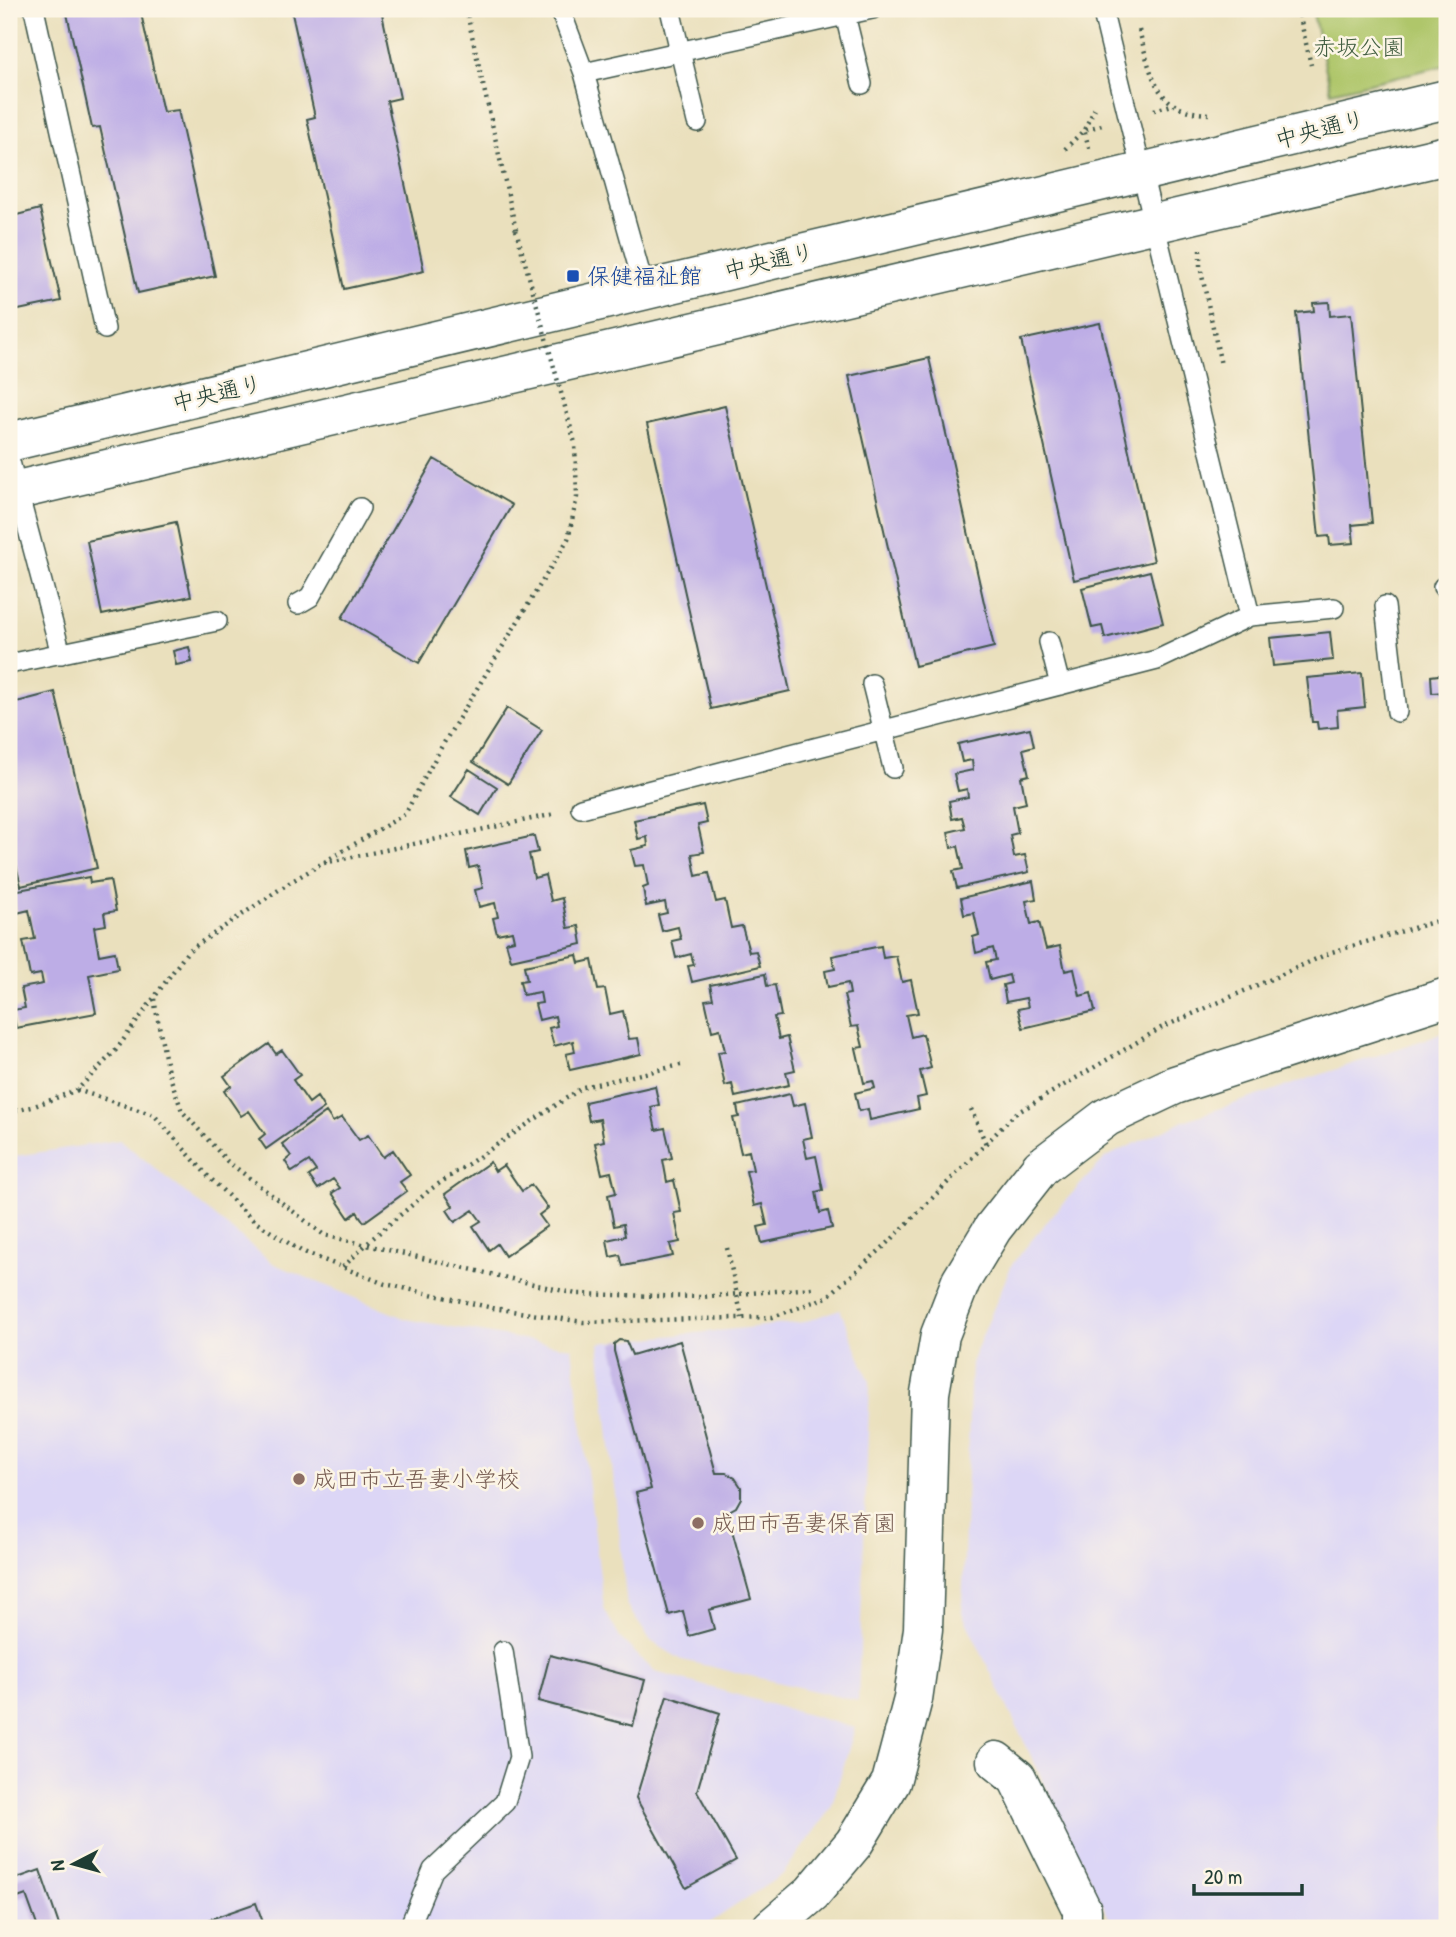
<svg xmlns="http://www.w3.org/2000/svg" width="1456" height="1937" font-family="'Patrick Hand','Klee One',sans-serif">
	<rect width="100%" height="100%" fill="#fcf5e5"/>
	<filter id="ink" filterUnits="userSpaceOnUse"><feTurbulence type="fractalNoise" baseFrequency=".0143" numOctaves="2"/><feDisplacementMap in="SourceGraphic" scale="14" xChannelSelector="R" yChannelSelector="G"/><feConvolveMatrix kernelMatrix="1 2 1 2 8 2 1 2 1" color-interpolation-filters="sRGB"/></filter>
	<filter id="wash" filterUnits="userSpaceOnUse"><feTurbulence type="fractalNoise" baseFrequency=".00686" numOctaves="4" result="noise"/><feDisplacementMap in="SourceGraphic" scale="28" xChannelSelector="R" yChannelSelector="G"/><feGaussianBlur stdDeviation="1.57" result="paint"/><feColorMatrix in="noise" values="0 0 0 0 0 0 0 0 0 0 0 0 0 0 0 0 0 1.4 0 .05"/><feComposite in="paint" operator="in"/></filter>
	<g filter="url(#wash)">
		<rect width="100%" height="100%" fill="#eae0bd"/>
		<path fill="#dcd6f6" d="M 1447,1032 L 1447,1928 L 1114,1928 L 962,1613 L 971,1363 L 1012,1264 L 1054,1213 L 1106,1157 L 1183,1121 Z
			M 120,1140 L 274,1264 L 406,1319 L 572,1348 L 604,1609 L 620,1638 L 655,1672 L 855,1728 L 831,1808 L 783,1874 L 702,1928 L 9,1928 L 9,1157 Z
			M 840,1309 L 870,1382 L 858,1701 L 682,1660 L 651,1641 L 627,1606 L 599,1343 L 804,1322 Z"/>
		<path fill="#afc66b" stroke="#678250" stroke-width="2" d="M 1312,9 L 1447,9 L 1447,65 L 1331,92 Z"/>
		<g id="blocks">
			<path fill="#bdade6" d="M 66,9 L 140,9 L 163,112 L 178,110 L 215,276 L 138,293 L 100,127 L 92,128 Z
				M 291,9 L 381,9 L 400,98 L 387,101 L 424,271 L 344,289 L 307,119 L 315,117 Z
				M 40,209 L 61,301 L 9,312 L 9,217 Z
				M 1329,302 L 1330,316 L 1351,314 L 1372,523 L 1352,525 L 1354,543 L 1330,545 L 1329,536 L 1319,537 L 1296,313 L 1314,311 L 1313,303 Z
				M 1100,323 L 1154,561 L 1074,580 L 1021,340 Z
				M 929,358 L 994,647 L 915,666 L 849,376 Z
				M 725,406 L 790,691 L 711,709 L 647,424 Z
				M 434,459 L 512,505 L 419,663 L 342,618 Z
				M 176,522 L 191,596 L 102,615 L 87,541 Z
				M 1150,571 L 1163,623 L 1105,638 L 1102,626 L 1092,628 L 1082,588 Z
				M 1330,632 L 1333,660 L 1273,666 L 1270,638 Z
				M 189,647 L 192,662 L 176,665 L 173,651 Z
				M 1362,673 L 1365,707 L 1337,710 L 1338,727 L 1318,729 L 1317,722 L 1312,722 L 1307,678 Z
				M 1447,674 L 1447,707 L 1445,707 L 1444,692 L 1432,693 L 1431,676 Z
				M 55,692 L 97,868 L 21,886 L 9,835 L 9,704 Z
				M 507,708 L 542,730 L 508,784 L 473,762 Z
				M 1030,728 L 1034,746 L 1023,749 L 1029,775 L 1021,777 L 1026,803 L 1013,806 L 1018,833 L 1010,835 L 1014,857 L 1025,855 L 1029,872 L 957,888 L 953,871 L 963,869 L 958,846 L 951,848 L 948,832 L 965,828 L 962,817 L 952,819 L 949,801 L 968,797 L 967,789 L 958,791 L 954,774 L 973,770 L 972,760 L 962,762 L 958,744 Z
				M 469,769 L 497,787 L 480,815 L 451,797 Z
				M 703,805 L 707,823 L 698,825 L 704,852 L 692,854 L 696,876 L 709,873 L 716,902 L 725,900 L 731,928 L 742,926 L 749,952 L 756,951 L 760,966 L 692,982 L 688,966 L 694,965 L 691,954 L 676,958 L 672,941 L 681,939 L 678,927 L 662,931 L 658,915 L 667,913 L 665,902 L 646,906 L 643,888 L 648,886 L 644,865 L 635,866 L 631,850 L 648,846 L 647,837 L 638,839 L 634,820 Z
				M 534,836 L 538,852 L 529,854 L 534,878 L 545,875 L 551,901 L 562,898 L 568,928 L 579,926 L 582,944 L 511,960 L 506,942 L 514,940 L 512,931 L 497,934 L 493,918 L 498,917 L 495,903 L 479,907 L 475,890 L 483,888 L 478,866 L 469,868 L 466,851 Z
				M 89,877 L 90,883 L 110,880 L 116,911 L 104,913 L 106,925 L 94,927 L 99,955 L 115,952 L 118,969 L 89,975 L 96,1013 L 16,1028 L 13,1010 L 25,1008 L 21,988 L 43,984 L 41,974 L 30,976 L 23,941 L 35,939 L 29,910 L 17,913 L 13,891 Z
				M 1033,881 L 1036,899 L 1026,901 L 1031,924 L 1039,922 L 1046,949 L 1060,946 L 1065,971 L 1074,969 L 1080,996 L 1091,993 L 1095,1011 L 1023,1028 L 1018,1009 L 1028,1007 L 1026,998 L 1006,1002 L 1003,985 L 1011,983 L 1009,975 L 990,980 L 986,962 L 996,960 L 993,948 L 976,953 L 973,937 L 979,935 L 974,913 L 964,915 L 961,898 Z
				M 881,946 L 883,958 L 896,956 L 902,982 L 911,980 L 918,1013 L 906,1015 L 911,1037 L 923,1034 L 931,1068 L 920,1071 L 926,1096 L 917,1098 L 919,1109 L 870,1120 L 868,1109 L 859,1111 L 855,1093 L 875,1088 L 873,1081 L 864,1083 L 856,1048 L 863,1047 L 858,1026 L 851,1027 L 844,995 L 850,994 L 848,983 L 828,987 L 825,971 L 835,969 L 832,956 Z
				M 577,955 L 579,963 L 592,960 L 598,990 L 605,989 L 610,1014 L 623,1011 L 629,1039 L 638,1038 L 641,1054 L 570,1070 L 566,1054 L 575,1052 L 573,1041 L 554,1046 L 549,1028 L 557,1026 L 555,1016 L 539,1020 L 535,1004 L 542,1003 L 540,992 L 523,995 L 520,981 L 527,980 L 524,966 Z
				M 765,974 L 767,986 L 775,985 L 781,1016 L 774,1017 L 779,1039 L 787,1037 L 795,1070 L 786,1072 L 789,1085 L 735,1097 L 732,1084 L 725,1086 L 718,1052 L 725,1051 L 720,1029 L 712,1031 L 705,1000 L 713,999 L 710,985 Z
				M 269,1044 L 276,1054 L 282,1050 L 300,1075 L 293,1080 L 309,1103 L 317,1097 L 324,1108 L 266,1149 L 259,1139 L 265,1134 L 249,1111 L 241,1116 L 224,1091 L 231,1086 L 224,1076 Z
				M 655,1086 L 659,1105 L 651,1107 L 656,1130 L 665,1128 L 672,1158 L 663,1160 L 667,1182 L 674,1180 L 681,1212 L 674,1213 L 680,1242 L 670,1244 L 673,1256 L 623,1266 L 620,1255 L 610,1257 L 607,1240 L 625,1236 L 623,1224 L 614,1226 L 608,1195 L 616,1193 L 611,1172 L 602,1174 L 595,1143 L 604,1141 L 600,1119 L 589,1121 L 585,1102 Z
				M 790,1094 L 793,1106 L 805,1103 L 812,1137 L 803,1139 L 807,1158 L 816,1156 L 823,1190 L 816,1192 L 820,1213 L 828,1211 L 832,1228 L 762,1243 L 758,1227 L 767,1225 L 762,1204 L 754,1206 L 746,1171 L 753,1170 L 749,1151 L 741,1153 L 733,1118 L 739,1117 L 737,1106 Z
				M 326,1112 L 333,1122 L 342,1117 L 359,1140 L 368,1135 L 383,1157 L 393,1150 L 410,1175 L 400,1182 L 407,1191 L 364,1222 L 357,1212 L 349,1218 L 332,1193 L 340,1188 L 333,1179 L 318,1189 L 309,1176 L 316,1171 L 309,1161 L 292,1172 L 285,1161 L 291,1156 L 282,1144 Z
				M 490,1162 L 495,1171 L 504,1165 L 522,1191 L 531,1185 L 548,1208 L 539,1215 L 547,1226 L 505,1256 L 497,1244 L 489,1250 L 473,1226 L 481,1221 L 473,1210 L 455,1222 L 447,1210 L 453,1206 L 445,1194 Z
				M 619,1340 L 626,1341 L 632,1355 L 680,1341 L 716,1473 L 726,1473 L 735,1478 L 741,1487 L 741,1498 L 736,1507 L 727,1512 L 751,1599 L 709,1610 L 714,1629 L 689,1636 L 683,1611 L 669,1615 L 636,1493 L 651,1489 L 614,1351 L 614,1344 Z
				M 550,1655 L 645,1680 L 633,1726 L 538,1701 Z
				M 667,1696 L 720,1713 L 697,1791 L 736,1860 L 686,1888 L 636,1798 Z
				M 40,1870 L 60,1928 L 38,1928 L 26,1895 L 9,1901 L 9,1881 Z
				M 256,1903 L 265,1928 L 185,1928 Z"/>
		</g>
	</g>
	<g filter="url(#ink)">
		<use href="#blocks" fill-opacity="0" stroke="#3d5549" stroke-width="2"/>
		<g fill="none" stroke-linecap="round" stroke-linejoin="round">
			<defs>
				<path id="lane" d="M 34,9 L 105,329
					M 560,9 L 584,73 L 645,291
					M 670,9 L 697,122
					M 1102,9 L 1250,616
					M 845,15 L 862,84
					M 584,73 L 872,9
					M 9,458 L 61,654
					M 1443,587 L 1447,584
					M 298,604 L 310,597 L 360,508
					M 1385,606 L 1397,712
					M 1049,642 L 1060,685
					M 9,664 L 217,621
					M 872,684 L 893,768
					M 581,808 L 1157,660 L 1250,616 L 1334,608
					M 409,1928 L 433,1870 L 505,1802 L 519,1757 L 503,1651"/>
				<path id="street" d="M 996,1761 L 1017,1778 L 1082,1910 L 1082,1928"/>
				<path id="secondary" d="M 9,442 L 1447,99
					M 9,492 L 1447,155
					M 771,1928 L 812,1893 L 854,1843 L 891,1782 L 913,1699 L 923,1629 L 930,1393 L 940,1335 L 961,1281 L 993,1228 L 1041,1167 L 1107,1117 L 1175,1085 L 1447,997"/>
			</defs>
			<use href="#lane" stroke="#3d5549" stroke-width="22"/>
			<use href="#street" stroke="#3d5549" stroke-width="41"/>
			<use href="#secondary" stroke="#3d5549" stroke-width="41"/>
			<path stroke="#3d5549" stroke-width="4.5" stroke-dasharray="2 5" stroke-linecap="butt" d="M 466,9 L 516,230
				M 1298,9 L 1311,65
				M 1139,30 C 1152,77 1155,114 1214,114
				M 1154,110 L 1172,105
				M 1089,148 L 1084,130 L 1102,125
				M 1065,149 L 1084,130 L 1096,106
				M 1200,250 L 1200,266 L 1221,365
				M 324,863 L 555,814
				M 154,999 L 167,1068 L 182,1111 L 227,1161 L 324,1235 L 576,1294 L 701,1297 L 813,1288
				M 77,1090 L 154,1115 L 207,1175 L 254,1221 L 301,1251 L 385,1284 L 493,1308 L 583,1322 L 773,1317 L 827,1297 L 888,1243 L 1015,1114 L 1161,1028 L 1332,952 L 1447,918
				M 971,1109 L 986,1144
				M 9,1112 L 32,1107 L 77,1090 L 116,1050 L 188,951 L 289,883 L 405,814 L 442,746 L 568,539 L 577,497 L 575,443
				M 727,1248 L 742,1318
				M 343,1267 L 373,1238 L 431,1189 L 583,1087 L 685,1064"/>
			<use href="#lane" stroke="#fff" stroke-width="19"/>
			<use href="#street" stroke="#fff" stroke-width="38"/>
			<use href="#secondary" stroke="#fff" stroke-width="38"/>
			<path stroke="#3d5549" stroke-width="4.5" stroke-dasharray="2 5" stroke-linecap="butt" d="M 516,230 L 575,443"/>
		</g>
	</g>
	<rect fill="#1a4fb4" stroke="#fcf5e5" stroke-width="2.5" x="566" y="269" width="14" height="14" rx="3.5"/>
	<g fill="#8d6e63" stroke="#fcf5e5" stroke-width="2.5">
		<circle cx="299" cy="1479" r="7"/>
		<circle cx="698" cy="1523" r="7"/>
	</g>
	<g text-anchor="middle" stroke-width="5" stroke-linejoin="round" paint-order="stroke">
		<g font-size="23" fill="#435f42" stroke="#fcf5e5">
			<text x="1359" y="55">赤坂公園</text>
		</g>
		<g font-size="23" fill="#1f3d34" stroke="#fcf5e5">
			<text transform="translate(1320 129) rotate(-14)" y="8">中央通り</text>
			<text transform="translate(769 261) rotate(-13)" y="8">中央通り</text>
			<text transform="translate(217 393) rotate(-13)" y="8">中央通り</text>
		</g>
		<g font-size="23" fill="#164399" stroke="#fcf5e5" text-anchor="start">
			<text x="587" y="284">保健福祉館</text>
		</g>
		<g font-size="23" fill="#785e54" stroke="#fcf5e5" text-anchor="start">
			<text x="313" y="1487">成田市立吾妻小学校</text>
			<text x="712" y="1531">成田市吾妻保育園</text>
		</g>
	</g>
	<rect width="1456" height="1937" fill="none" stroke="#fcf5e5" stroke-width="35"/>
	<g transform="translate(74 1864) rotate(264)" stroke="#fcf5e5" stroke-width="5" paint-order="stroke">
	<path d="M0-5L12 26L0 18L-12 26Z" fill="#1f3d34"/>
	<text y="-10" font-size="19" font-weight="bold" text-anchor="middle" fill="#1f3d34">N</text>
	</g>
	<path d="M1194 1884v10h108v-10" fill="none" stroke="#1f3d34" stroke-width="3.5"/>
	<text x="1204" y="1884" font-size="21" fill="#1f3d34" stroke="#fcf5e5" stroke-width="5" paint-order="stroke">20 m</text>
</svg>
